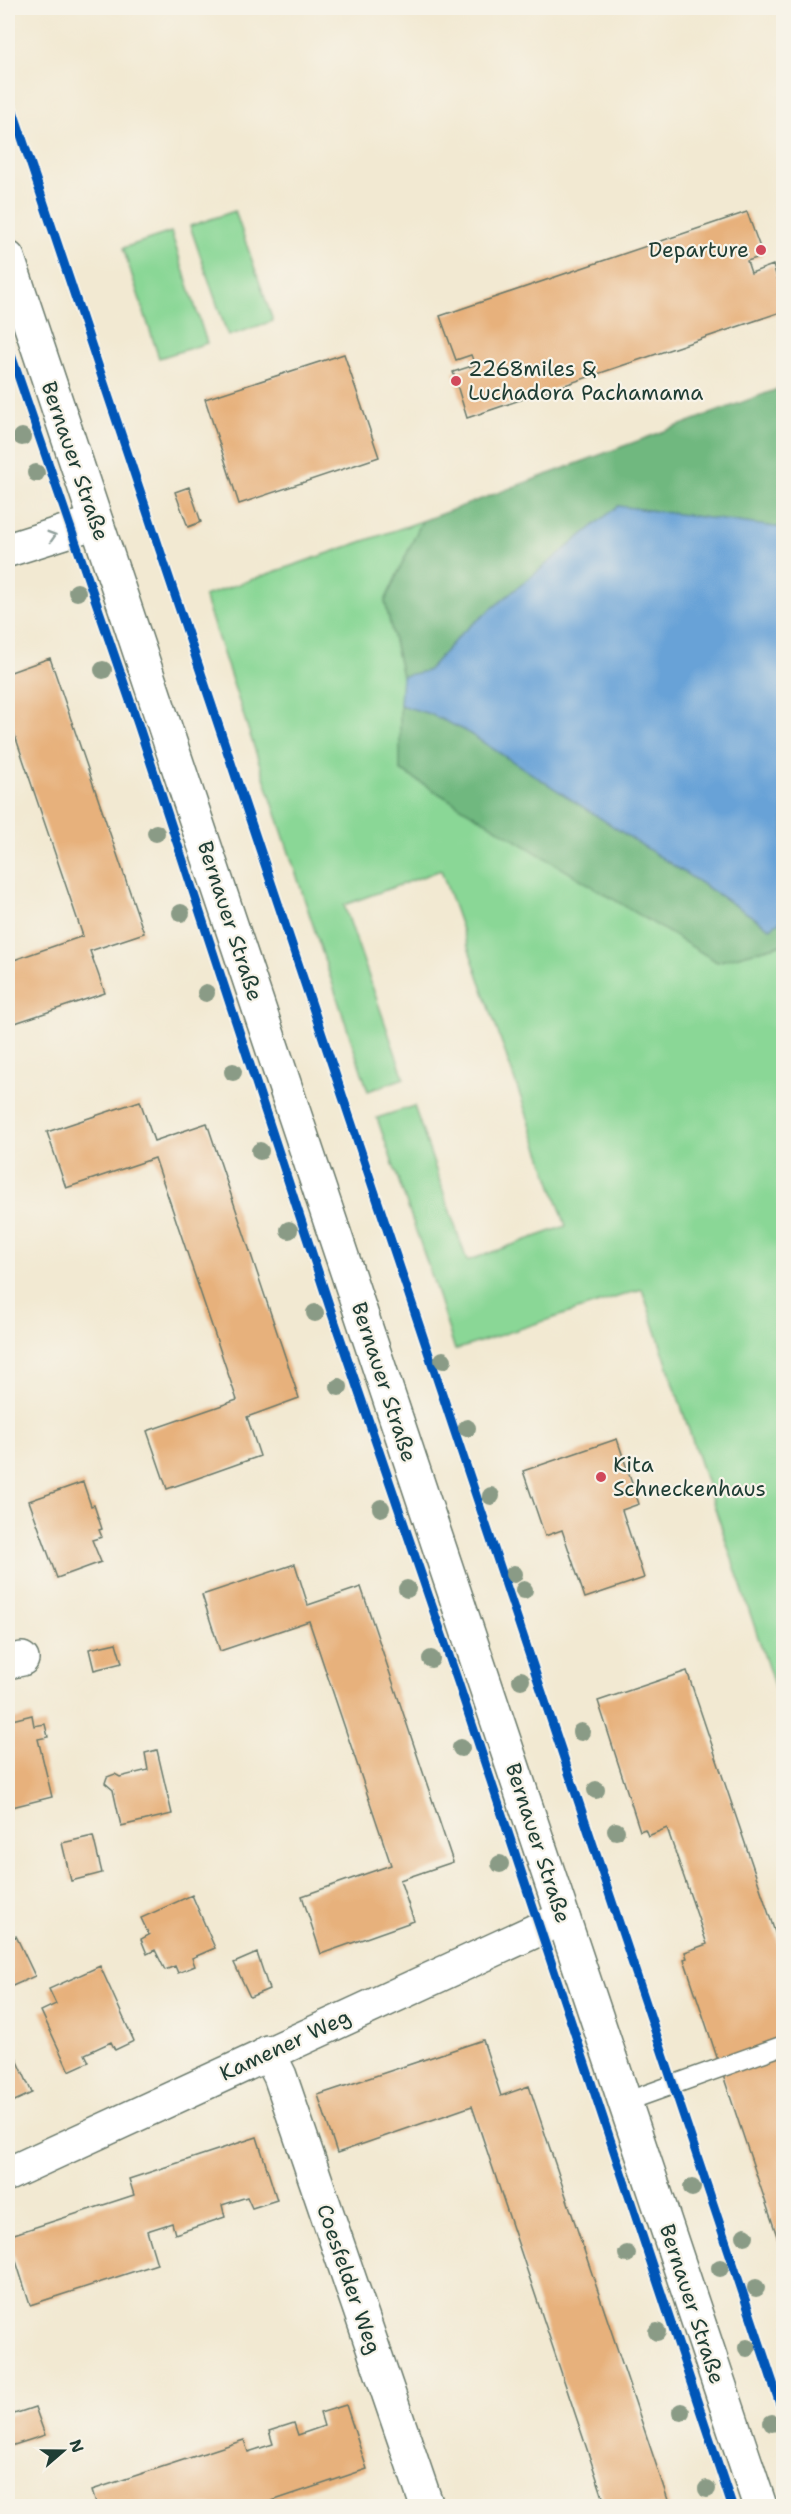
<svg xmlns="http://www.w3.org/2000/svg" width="791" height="2514" font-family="'Shantell Sans',sans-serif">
	<rect width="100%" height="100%" fill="#f7f3e8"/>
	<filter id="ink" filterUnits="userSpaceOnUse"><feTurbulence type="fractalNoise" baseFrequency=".0167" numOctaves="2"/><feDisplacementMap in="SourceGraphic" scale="12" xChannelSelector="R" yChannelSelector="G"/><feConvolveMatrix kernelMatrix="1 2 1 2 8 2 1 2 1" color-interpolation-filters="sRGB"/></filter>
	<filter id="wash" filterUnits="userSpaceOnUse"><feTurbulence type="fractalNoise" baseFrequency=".008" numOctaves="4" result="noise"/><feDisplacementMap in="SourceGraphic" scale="24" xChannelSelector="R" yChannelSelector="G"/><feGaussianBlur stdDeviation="1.35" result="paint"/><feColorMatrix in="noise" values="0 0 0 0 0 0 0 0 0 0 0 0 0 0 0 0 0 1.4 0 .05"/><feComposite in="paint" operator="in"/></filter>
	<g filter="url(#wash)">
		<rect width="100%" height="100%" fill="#f2e9d2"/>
		<path fill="#8ad796" stroke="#548a65" stroke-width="1.5" d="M 235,211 L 273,321 L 228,336 L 190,226 Z
			M 171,232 L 207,343 L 159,358 L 123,248 Z
			M 422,521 L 385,601 L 402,676 L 400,705 L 717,962 L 783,944 L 783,1712 L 642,1289 L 455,1350 L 431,1274 L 377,1118 L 414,1106 L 467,1261 L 566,1226 L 441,870 L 344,905 L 404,1078 L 368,1091 L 204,596 Z"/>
		<path fill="#6fb87f" stroke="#477a5a" stroke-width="1.5" d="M 783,387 L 783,528 L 618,506 L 462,633 L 427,671 L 402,676 L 385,601 L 422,521 Z
			M 400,705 L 430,714 L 464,730 L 770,928 L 783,919 L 783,944 L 717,962 L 400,770 Z"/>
		<path fill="#67a2d7" stroke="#437086" stroke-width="1.5" d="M 618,506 L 783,528 L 784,919 L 770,928 L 464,730 L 430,714 L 400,705 L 402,676 L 427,671 L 462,633 Z"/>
		<g id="blocks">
			<path fill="#e7b17c" d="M 747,212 L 763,256 L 747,261 L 751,273 L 773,265 L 784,300 L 784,311 L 467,418 L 453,372 L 475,365 L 471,355 L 456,360 L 440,316 Z
				M 344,354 L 379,457 L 239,504 L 205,399 Z
				M 189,487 L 201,522 L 188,527 L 175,492 Z
				M 50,658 L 144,933 L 90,951 L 105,993 L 12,1024 L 8,1011 L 8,962 L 83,936 L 8,715 L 8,673 Z
				M 140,1101 L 154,1141 L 207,1123 L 299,1398 L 247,1417 L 260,1456 L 167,1489 L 147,1431 L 237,1400 L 155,1158 L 66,1188 L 47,1132 Z
				M 617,1439 L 639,1504 L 622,1510 L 644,1578 L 585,1598 L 562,1530 L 545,1536 L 523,1471 Z
				M 83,1482 L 91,1506 L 94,1505 L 102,1529 L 99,1530 L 102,1537 L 92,1540 L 101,1562 L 57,1578 L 29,1501 Z
				M 295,1564 L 308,1605 L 361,1587 L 453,1862 L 400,1880 L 414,1921 L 321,1954 L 302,1896 L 391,1865 L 309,1621 L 220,1651 L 202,1595 Z
				M 116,1643 L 122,1663 L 94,1670 L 89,1649 Z
				M 687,1671 L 784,1959 L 784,2257 L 684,1959 L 687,1958 L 685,1952 L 707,1944 L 667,1828 L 648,1836 L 645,1829 L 640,1831 L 598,1701 Z
				M 32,1715 L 34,1726 L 45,1724 L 48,1737 L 38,1739 L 52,1797 L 8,1808 L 8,1721 Z
				M 157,1750 L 172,1814 L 121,1826 L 113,1790 L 105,1783 L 107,1777 L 115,1774 L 120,1777 L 148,1770 L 145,1753 Z
				M 93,1836 L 102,1873 L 71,1881 L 62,1843 Z
				M 192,1895 L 215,1948 L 192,1958 L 195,1966 L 178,1973 L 175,1966 L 165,1970 L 155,1950 L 147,1954 L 141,1939 L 149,1935 L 141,1918 Z
				M 16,1936 L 35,1976 L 8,1988 L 8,1940 Z
				M 257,1953 L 269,1989 L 250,1997 L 234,1963 Z
				M 100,1966 L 134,2041 L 115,2050 L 111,2042 L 85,2054 L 89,2062 L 69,2071 L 41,2011 L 56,2004 L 49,1989 Z
				M 8,2039 L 32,2093 L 8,2104 Z
				M 483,2040 L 501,2096 L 529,2086 L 670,2506 L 606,2506 L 472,2106 L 337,2153 L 318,2095 Z
				M 257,2137 L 277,2200 L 252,2208 L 247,2197 L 222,2205 L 225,2217 L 175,2234 L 172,2223 L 147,2231 L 157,2264 L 30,2305 L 8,2236 L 134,2195 L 129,2179 Z
				M 346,2405 L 367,2469 L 257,2506 L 97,2506 L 92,2490 L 244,2440 L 248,2452 L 273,2444 L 269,2431 L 294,2423 L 298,2435 L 324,2426 L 320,2413 Z
				M 35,2407 L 45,2435 L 8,2447 L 8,2416 Z"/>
		</g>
	</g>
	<g filter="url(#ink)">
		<use href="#blocks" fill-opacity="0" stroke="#69796b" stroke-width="1.5"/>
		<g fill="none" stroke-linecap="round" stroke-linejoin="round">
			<defs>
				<path id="service" d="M 625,2102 L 784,2045"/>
				<path id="minor" d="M 8,550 L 96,522
					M 8,1662 L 22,1659
					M 268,2052 L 280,2076 L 427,2506
					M 8,2174 L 563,1918"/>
				<path id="secondary" d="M 8,258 L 760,2506"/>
			</defs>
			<use href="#service" stroke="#69796b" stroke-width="21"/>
			<use href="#minor" stroke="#69796b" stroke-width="36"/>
			<use href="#secondary" stroke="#69796b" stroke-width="36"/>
			<use href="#service" stroke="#fff" stroke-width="18"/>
			<use href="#minor" stroke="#fff" stroke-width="33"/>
			<use href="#secondary" stroke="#fff" stroke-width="33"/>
			<defs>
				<path id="cycleway" d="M 8,96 L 784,2416
					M 8,346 L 138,724 L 330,1308 L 458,1682 L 732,2506"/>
			</defs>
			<use href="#cycleway" stroke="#f7f3e8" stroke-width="13"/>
			<use href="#cycleway" stroke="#0057b8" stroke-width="9"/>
		</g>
		<g fill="#8a9b86">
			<circle cx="22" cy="437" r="9"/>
			<circle cx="36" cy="473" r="9"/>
			<circle cx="77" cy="592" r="9"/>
			<circle cx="103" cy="670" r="9"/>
			<circle cx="156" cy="833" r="9"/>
			<circle cx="181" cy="913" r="9"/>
			<circle cx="206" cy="993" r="9"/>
			<circle cx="233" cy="1072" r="9"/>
			<circle cx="260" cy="1151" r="9"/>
			<circle cx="289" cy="1230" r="9"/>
			<circle cx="315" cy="1313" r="9"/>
			<circle cx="443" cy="1360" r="9"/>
			<circle cx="339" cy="1387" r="9"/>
			<circle cx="467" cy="1428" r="9"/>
			<circle cx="491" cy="1496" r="9"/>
			<circle cx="381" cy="1508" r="9"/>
			<circle cx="514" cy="1574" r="9"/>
			<circle cx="407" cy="1589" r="9"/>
			<circle cx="524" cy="1590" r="9"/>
			<circle cx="431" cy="1659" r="9"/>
			<circle cx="521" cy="1680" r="9"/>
			<circle cx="581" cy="1732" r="9"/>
			<circle cx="461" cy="1748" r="9"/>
			<circle cx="596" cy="1790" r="9"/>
			<circle cx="616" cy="1831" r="9"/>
			<circle cx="500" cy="1864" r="9"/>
			<circle cx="692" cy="2188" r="9"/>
			<circle cx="745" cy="2236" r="9"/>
			<circle cx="627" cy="2254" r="9"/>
			<circle cx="720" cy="2268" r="9"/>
			<circle cx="756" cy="2288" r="9"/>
			<circle cx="657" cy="2332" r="9"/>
			<circle cx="747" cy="2348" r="9"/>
			<circle cx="681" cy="2412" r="9"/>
			<circle cx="772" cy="2423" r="9"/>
			<circle cx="707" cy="2489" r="9"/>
		</g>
		<defs><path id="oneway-chevron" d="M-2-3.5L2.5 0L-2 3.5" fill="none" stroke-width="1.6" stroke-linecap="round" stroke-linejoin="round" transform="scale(1.5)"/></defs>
		<use stroke="#8f9e9a" href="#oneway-chevron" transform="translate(52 536) rotate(-17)"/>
	</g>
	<g fill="#d1495b" stroke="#f7f3e8" stroke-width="2">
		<circle cx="761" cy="250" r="6"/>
		<circle cx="456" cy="381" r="6"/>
		<circle cx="601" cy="1477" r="6"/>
	</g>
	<g text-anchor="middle" stroke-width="4.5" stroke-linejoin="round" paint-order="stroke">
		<g font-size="21" fill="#1f3d34" stroke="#f7f3e8" text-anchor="start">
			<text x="749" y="257" text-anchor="end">Departure</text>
			<text x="468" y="376">2268miles &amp;<tspan x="468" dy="24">Luchadora Pachamama</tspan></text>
			<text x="613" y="1472">Kita<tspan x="613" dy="24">Schneckenhaus</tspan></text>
		</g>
		<g font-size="21" fill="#1f3d34" stroke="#f7f3e8">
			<text transform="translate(75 461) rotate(71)" y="7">Bernauer Straße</text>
			<text transform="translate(230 921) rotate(72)" y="7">Bernauer Straße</text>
			<text transform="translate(384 1382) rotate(72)" y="7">Bernauer Straße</text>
			<text transform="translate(538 1843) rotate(72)" y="7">Bernauer Straße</text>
			<text transform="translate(285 2045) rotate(-25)" y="7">Kamener Weg</text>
			<text transform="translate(349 2279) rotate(71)" y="7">Coesfelder Weg</text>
			<text transform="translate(692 2304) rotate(72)" y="7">Bernauer Straße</text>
		</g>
	</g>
	<rect width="791" height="2514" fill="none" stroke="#f7f3e8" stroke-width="30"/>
	<g transform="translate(63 2451) rotate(70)" stroke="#f7f3e8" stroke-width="4.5" paint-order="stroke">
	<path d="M0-4.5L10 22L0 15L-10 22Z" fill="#1f3d34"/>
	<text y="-9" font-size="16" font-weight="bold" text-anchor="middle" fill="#1f3d34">N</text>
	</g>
</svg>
